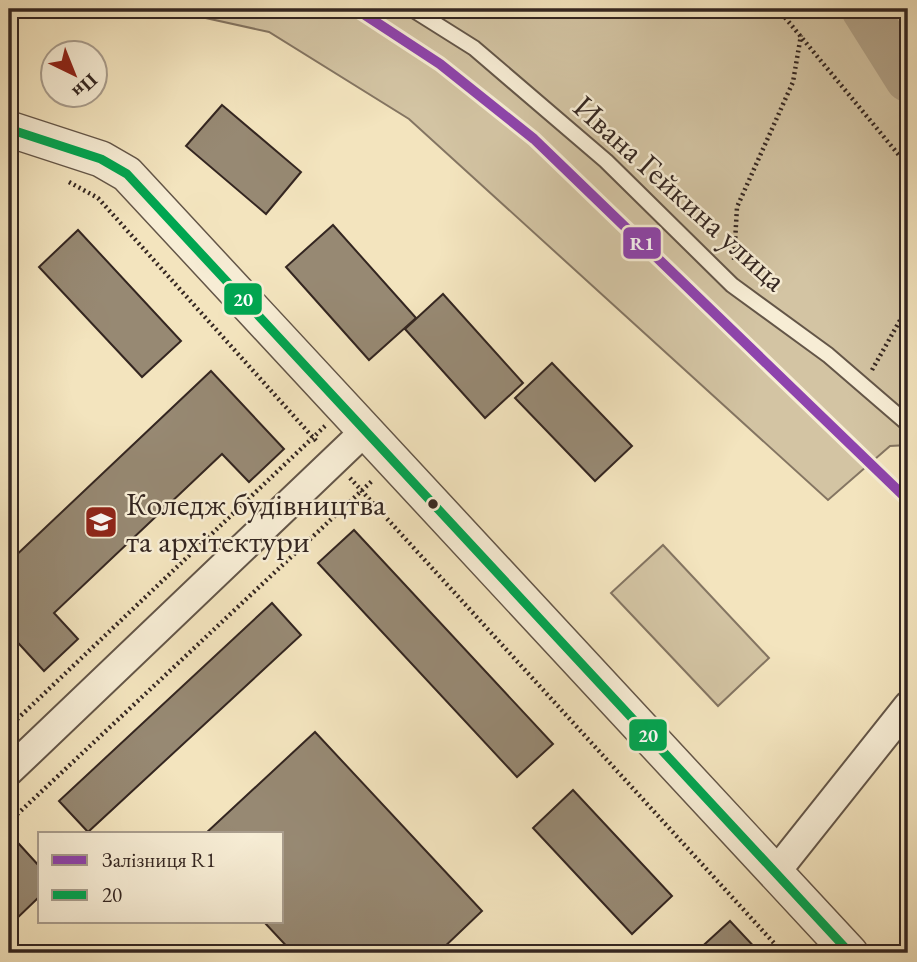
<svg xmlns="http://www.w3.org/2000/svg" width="917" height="962" font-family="'EB Garamond',serif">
	<rect width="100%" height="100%" fill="#f3e4be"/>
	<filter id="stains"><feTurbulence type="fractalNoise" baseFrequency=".00286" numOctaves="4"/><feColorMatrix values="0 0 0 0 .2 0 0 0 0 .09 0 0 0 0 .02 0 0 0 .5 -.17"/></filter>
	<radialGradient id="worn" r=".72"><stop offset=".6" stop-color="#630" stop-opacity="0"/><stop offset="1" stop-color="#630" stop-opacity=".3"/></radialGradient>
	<path fill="#d3c4a3" stroke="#847562" stroke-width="2" d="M 165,9 L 908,9 L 908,445 L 890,446 L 828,500 L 409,119 L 269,32 Z
		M 663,545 L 769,658 L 718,706 L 611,593 Z"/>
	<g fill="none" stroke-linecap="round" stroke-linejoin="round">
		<path stroke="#b2a389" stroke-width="46" d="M 864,9 L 908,79"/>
	</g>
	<path fill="#978973" stroke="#342621" stroke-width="2" d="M 222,105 L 301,172 L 266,214 L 186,146 Z
		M 333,225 L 416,318 L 369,360 L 286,267 Z
		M 78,230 L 181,341 L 142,377 L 39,267 Z
		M 443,294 L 523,383 L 485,418 L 405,329 Z
		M 552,363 L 632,446 L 595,481 L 515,398 Z
		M 211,371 L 284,449 L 249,482 L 222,454 L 54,613 L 78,639 L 44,671 L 9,633 L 9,562 Z
		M 354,530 L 553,744 L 517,777 L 318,563 Z
		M 272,603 L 301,635 L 88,832 L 59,801 Z
		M 315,732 L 482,911 L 438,953 L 293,953 L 264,922 L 282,922 L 282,834 L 205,834 Z
		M 573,790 L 672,896 L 632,934 L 533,828 Z
		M 9,833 L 40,867 L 40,896 L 9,926 Z
		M 730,921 L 760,953 L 695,953 Z"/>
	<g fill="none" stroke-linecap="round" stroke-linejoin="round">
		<defs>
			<path id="service" d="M 412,9 L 474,48 L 606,161 L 732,285 L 828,355 L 908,424"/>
			<path id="minor" d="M 9,771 L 365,431
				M 775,873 L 908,706"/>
			<path id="tertiary" d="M 9,129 L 101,159 L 127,174 L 850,953"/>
		</defs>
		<use href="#service" stroke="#645648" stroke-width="18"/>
		<use href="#minor" stroke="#645648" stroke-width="32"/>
		<use href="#tertiary" stroke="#645648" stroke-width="38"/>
		<path stroke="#342621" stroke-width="4.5" stroke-dasharray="2 3.5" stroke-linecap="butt" d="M 459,9 L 462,18
			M 778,9 L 908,166
			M 69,182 L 98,198 L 318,443
			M 734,260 L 737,207 L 793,82 L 801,35
			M 872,370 L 903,315 L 908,299
			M 350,478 L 783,953
			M 9,727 L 325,426
			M 9,822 L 373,480"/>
		<use href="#service" stroke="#f7edd5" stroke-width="14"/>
		<use href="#minor" stroke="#f7edd5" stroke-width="28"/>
		<use href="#tertiary" stroke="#f7edd5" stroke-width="35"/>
		<defs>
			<path id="bus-1" d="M 9,129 L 101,159 L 127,174 L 850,953"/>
		</defs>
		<use href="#bus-1" stroke="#f7edd5" stroke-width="14"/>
		<use href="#bus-1" stroke="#00a651" stroke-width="9"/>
		<defs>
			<path id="rail-1" d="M 356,9 L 440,64 L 534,139 L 908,500"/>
		</defs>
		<use href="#rail-1" stroke="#f7edd5" stroke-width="16"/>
		<use href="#rail-1" stroke="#8e44ad" stroke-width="10"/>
	</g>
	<defs>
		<symbol id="university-square" viewBox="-11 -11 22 22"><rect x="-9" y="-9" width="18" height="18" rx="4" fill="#8f2418" stroke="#f7edd5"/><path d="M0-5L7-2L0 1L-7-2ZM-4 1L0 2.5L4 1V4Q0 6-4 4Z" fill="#fff"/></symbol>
	</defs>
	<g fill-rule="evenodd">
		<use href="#university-square" x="82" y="503" width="38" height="38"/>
	</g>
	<circle fill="#342621" stroke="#f7edd5" stroke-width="2.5" cx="433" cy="504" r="6"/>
	<g text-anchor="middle" stroke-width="5" stroke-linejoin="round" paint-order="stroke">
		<g font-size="32" fill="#342621" stroke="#f7edd5">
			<text transform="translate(680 193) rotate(42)" y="11">Ивана Гейкина улица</text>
		</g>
		<g font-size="32" fill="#342621" stroke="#f7edd5" text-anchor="start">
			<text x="126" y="515">Коледж будівництва<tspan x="126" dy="37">та архітектури</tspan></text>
		</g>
	</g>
	<g stroke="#f7edd5" stroke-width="2.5">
		<rect x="622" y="226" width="40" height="34" rx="7" fill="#8e44ad"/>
		<rect x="223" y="282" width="40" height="34" rx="7" fill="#00a651"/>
		<rect x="628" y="718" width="40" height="34" rx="7" fill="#00a651"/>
	</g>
	<g font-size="19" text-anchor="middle" font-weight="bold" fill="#fff">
		<text x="642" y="250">R1</text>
		<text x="243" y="306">20</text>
		<text x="648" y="742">20</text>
	</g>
	<rect width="917" height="962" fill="none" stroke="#f3e4be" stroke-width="35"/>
	<rect x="10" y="10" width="896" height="941" fill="none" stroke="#342621" stroke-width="3.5"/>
	<rect x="18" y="18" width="882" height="927" fill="none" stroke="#342621" stroke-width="2"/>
	<rect x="38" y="832" width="245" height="91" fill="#f7edd5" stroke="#a99d8d" stroke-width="2"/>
	<rect x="52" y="855" width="35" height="10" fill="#8e44ad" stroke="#a99d8d" stroke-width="2"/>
	<text x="102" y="867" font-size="21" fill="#342621">Залізниця R1</text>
	<rect x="52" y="890" width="35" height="10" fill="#00a651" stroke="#a99d8d" stroke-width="2"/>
	<text x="102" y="902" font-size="21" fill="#342621">20</text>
	<g transform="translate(74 74) rotate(137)"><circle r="33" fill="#f7edd5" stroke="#a99d8d" stroke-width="2"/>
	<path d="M0-5L12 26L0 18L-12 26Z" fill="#8f2418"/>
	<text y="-10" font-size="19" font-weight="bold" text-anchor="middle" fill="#342621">Пн</text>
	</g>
	<rect width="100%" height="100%" filter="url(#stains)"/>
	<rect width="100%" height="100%" fill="url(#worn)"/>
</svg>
